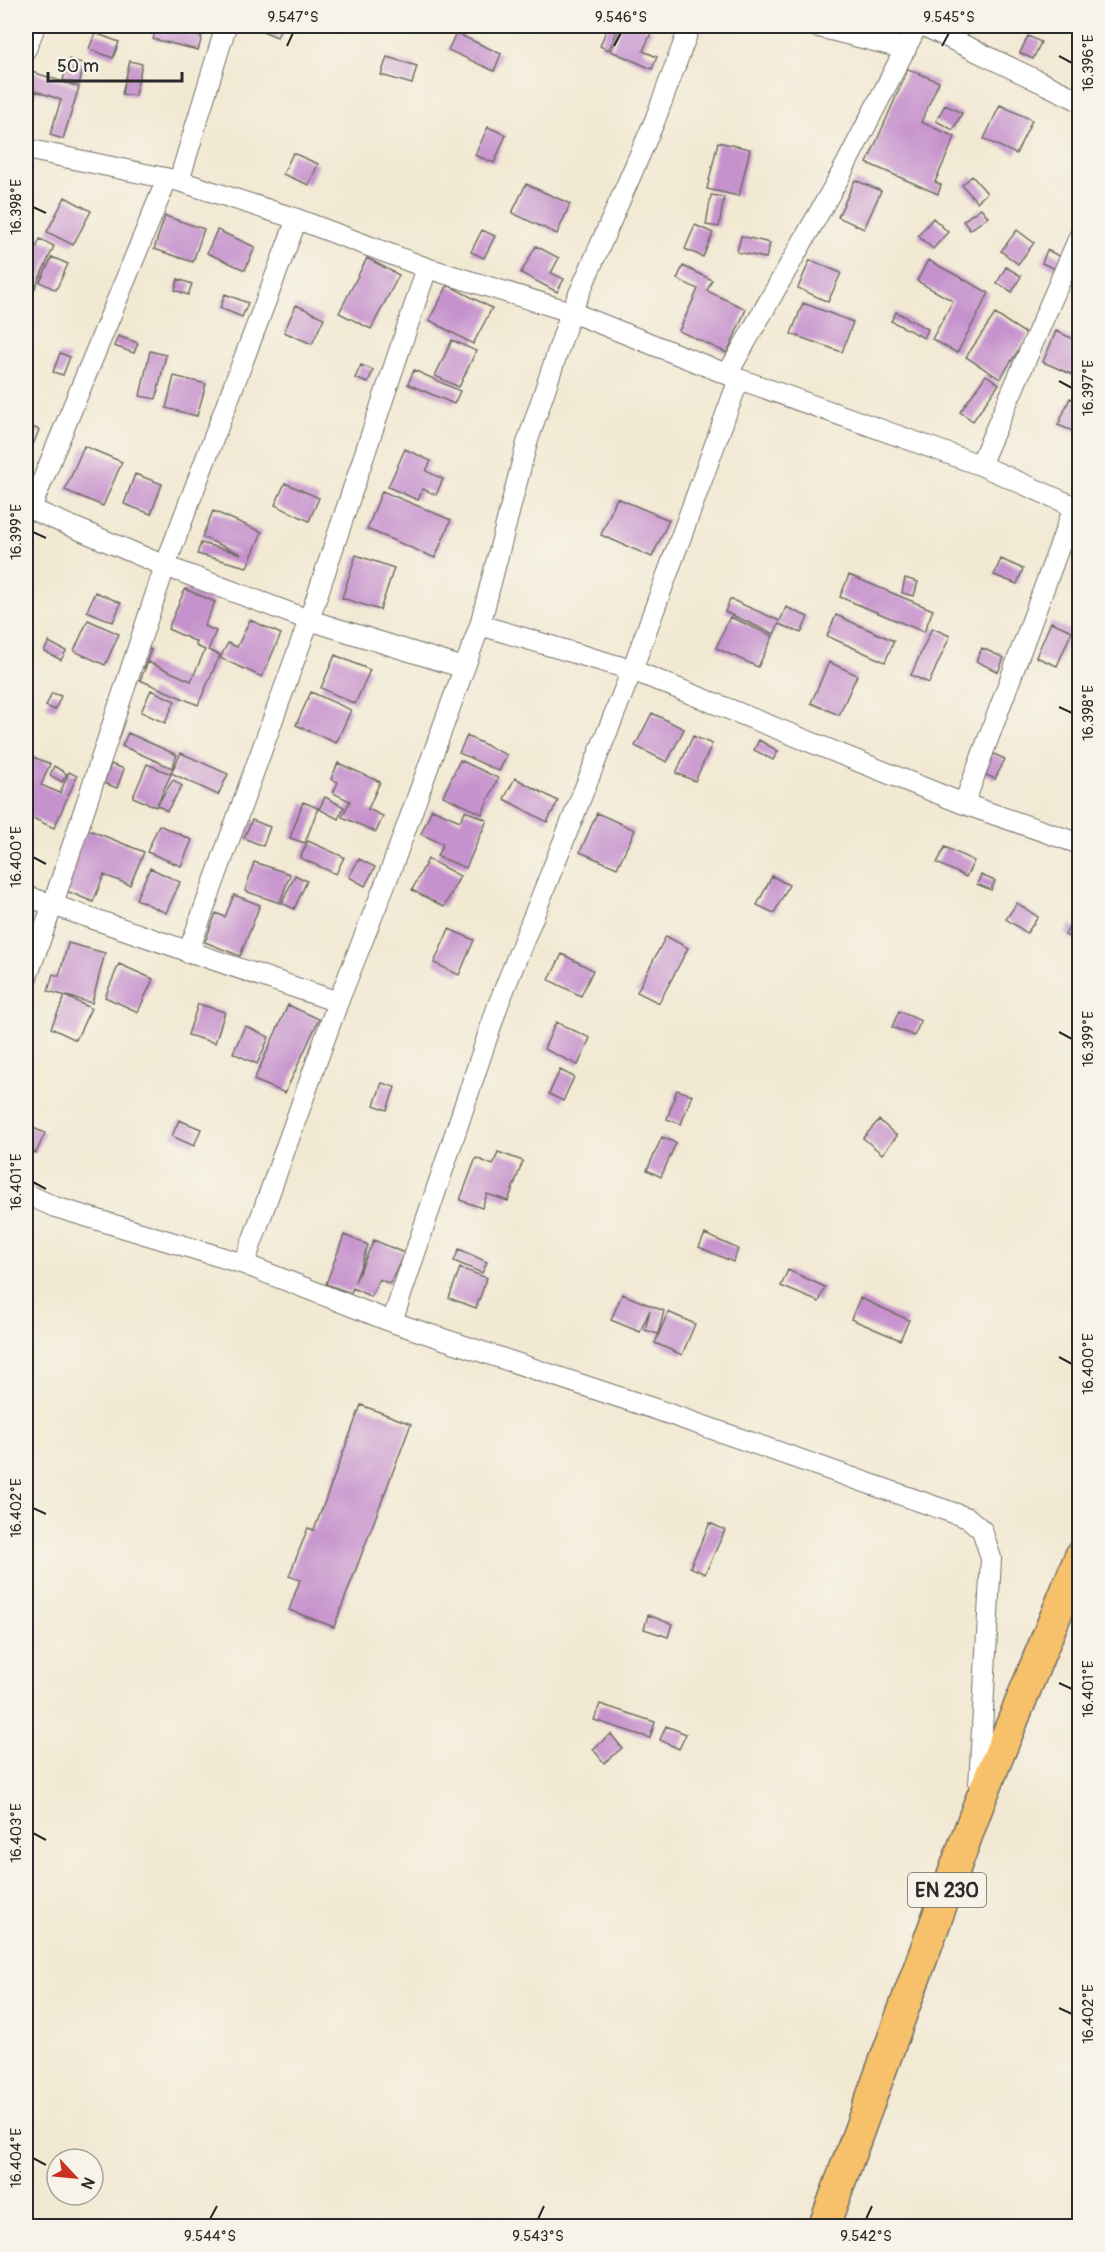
<svg xmlns="http://www.w3.org/2000/svg" width="1105" height="2252" font-family="Pangolin,sans-serif">
	<rect width="100%" height="100%" fill="#f7f3e8"/>
	<filter id="ink" filterUnits="userSpaceOnUse"><feTurbulence type="fractalNoise" baseFrequency=".0167" numOctaves="2"/><feDisplacementMap in="SourceGraphic" scale="12" xChannelSelector="R" yChannelSelector="G"/><feConvolveMatrix kernelMatrix="1 2 1 2 8 2 1 2 1" color-interpolation-filters="sRGB"/></filter>
	<filter id="wash" filterUnits="userSpaceOnUse"><feTurbulence type="fractalNoise" baseFrequency=".008" numOctaves="4" result="noise"/><feDisplacementMap in="SourceGraphic" scale="24" xChannelSelector="R" yChannelSelector="G"/><feGaussianBlur stdDeviation="1.35" result="paint"/><feColorMatrix in="noise" values="0 0 0 0 0 0 0 0 0 0 0 0 0 0 0 0 0 1.4 0 .05"/><feComposite in="paint" operator="in"/></filter>
	<g filter="url(#wash)">
		<rect width="100%" height="100%" fill="#f2e9d3"/>
		<g id="blocks">
			<path fill="#c692cd" d="M 157,26 L 202,37 L 198,50 L 153,39 Z
				M 251,26 L 282,26 L 277,37 Z
				M 608,26 L 619,26 L 609,50 L 600,46 Z
				M 622,26 L 640,26 L 652,31 L 643,51 L 657,57 L 652,69 L 611,51 Z
				M 95,33 L 119,42 L 113,58 L 89,49 Z
				M 456,33 L 501,54 L 494,71 L 448,50 Z
				M 1028,36 L 1041,42 L 1033,59 L 1020,53 Z
				M 387,57 L 417,66 L 412,84 L 381,75 Z
				M 69,59 L 85,64 L 79,84 L 63,80 Z
				M 130,61 L 142,64 L 135,96 L 122,94 Z
				M 908,69 L 939,82 L 921,122 L 955,137 L 935,182 L 941,185 L 938,194 L 867,163 Z
				M 26,70 L 79,87 L 63,139 L 50,135 L 61,100 L 36,91 L 26,123 Z
				M 945,105 L 962,113 L 953,130 L 936,121 Z
				M 1000,105 L 1032,120 L 1016,154 L 984,139 Z
				M 488,127 L 506,135 L 494,163 L 475,155 Z
				M 718,142 L 750,149 L 739,196 L 707,189 Z
				M 293,153 L 318,164 L 309,185 L 283,174 Z
				M 972,176 L 987,193 L 977,202 L 962,185 Z
				M 855,180 L 881,191 L 864,229 L 838,217 Z
				M 526,184 L 570,204 L 557,234 L 512,213 Z
				M 711,195 L 724,197 L 719,227 L 706,225 Z
				M 26,197 L 35,201 L 26,223 Z
				M 65,197 L 91,211 L 73,245 L 47,232 Z
				M 981,208 L 988,217 L 970,230 L 963,221 Z
				M 165,216 L 204,229 L 193,262 L 154,249 Z
				M 933,218 L 948,232 L 933,249 L 918,236 Z
				M 695,225 L 713,233 L 703,257 L 685,249 Z
				M 217,230 L 255,247 L 245,270 L 207,253 Z
				M 482,230 L 495,236 L 484,258 L 471,252 Z
				M 1017,230 L 1034,243 L 1018,264 L 1001,251 Z
				M 741,236 L 770,243 L 766,258 L 737,252 Z
				M 40,239 L 54,246 L 30,299 L 26,297 L 26,271 Z
				M 536,246 L 559,258 L 551,273 L 564,279 L 557,292 L 521,273 Z
				M 1047,250 L 1063,258 L 1057,270 L 1042,263 Z
				M 52,257 L 68,264 L 56,290 L 40,282 Z
				M 367,258 L 399,275 L 371,329 L 339,313 Z
				M 810,260 L 841,273 L 828,302 L 798,288 Z
				M 928,260 L 989,293 L 957,353 L 932,339 L 953,301 L 917,281 Z
				M 683,266 L 712,280 L 707,291 L 746,309 L 727,353 L 679,331 L 698,289 L 677,279 Z
				M 1006,267 L 1021,276 L 1012,292 L 997,283 Z
				M 178,279 L 192,284 L 188,295 L 175,290 Z
				M 448,285 L 492,308 L 473,344 L 429,320 Z
				M 225,294 L 248,303 L 242,317 L 220,308 Z
				M 803,303 L 853,322 L 842,352 L 791,334 Z
				M 296,305 L 324,318 L 312,344 L 284,332 Z
				M 896,312 L 928,329 L 924,338 L 891,321 Z
				M 995,314 L 1028,335 L 1000,379 L 966,357 Z
				M 1056,331 L 1080,342 L 1080,360 L 1073,375 L 1043,362 Z
				M 118,336 L 138,343 L 134,353 L 114,346 Z
				M 452,340 L 476,351 L 459,387 L 435,376 Z
				M 150,351 L 166,355 L 156,399 L 140,396 Z
				M 60,353 L 70,357 L 63,375 L 53,372 Z
				M 361,365 L 373,370 L 368,383 L 355,378 Z
				M 414,370 L 460,391 L 454,404 L 408,384 Z
				M 986,375 L 999,384 L 973,421 L 960,412 Z
				M 174,376 L 206,384 L 197,416 L 166,408 Z
				M 1070,398 L 1080,402 L 1080,434 L 1058,425 Z
				M 26,424 L 39,430 L 26,462 Z
				M 84,446 L 122,462 L 103,506 L 65,490 Z
				M 405,449 L 431,461 L 426,471 L 443,479 L 436,495 L 423,489 L 418,500 L 388,487 Z
				M 135,474 L 162,484 L 151,514 L 124,504 Z
				M 285,483 L 319,498 L 309,521 L 275,505 Z
				M 382,491 L 451,520 L 435,558 L 367,529 Z
				M 617,498 L 669,520 L 652,557 L 601,535 Z
				M 213,511 L 262,532 L 247,567 L 197,554 L 201,543 L 241,554 L 202,537 Z
				M 356,555 L 394,568 L 380,610 L 342,598 Z
				M 1001,559 L 1023,569 L 1017,584 L 994,575 Z
				M 849,575 L 933,610 L 924,632 L 840,597 Z
				M 905,578 L 918,582 L 914,596 L 902,593 Z
				M 185,589 L 215,602 L 204,626 L 216,631 L 208,650 L 220,655 L 198,705 L 140,680 L 148,662 L 191,681 L 205,650 L 196,646 L 197,642 L 168,629 Z
				M 95,592 L 121,603 L 113,622 L 87,611 Z
				M 730,599 L 780,621 L 786,607 L 808,617 L 801,633 L 779,624 L 774,634 L 725,612 Z
				M 836,615 L 894,641 L 885,662 L 827,636 Z
				M 730,617 L 773,636 L 758,667 L 716,648 Z
				M 88,620 L 119,634 L 105,665 L 74,651 Z
				M 250,620 L 281,634 L 262,677 L 220,658 L 228,643 L 237,647 Z
				M 1051,622 L 1072,631 L 1057,666 L 1036,657 Z
				M 932,628 L 950,636 L 929,683 L 911,675 Z
				M 49,642 L 66,651 L 61,660 L 44,651 Z
				M 142,647 L 151,650 L 144,668 L 135,665 Z
				M 982,648 L 1004,658 L 998,672 L 976,661 Z
				M 335,655 L 370,670 L 355,704 L 321,688 Z
				M 829,662 L 857,675 L 839,715 L 811,703 Z
				M 151,690 L 175,701 L 165,723 L 141,712 Z
				M 311,692 L 351,710 L 336,743 L 296,725 Z
				M 52,693 L 61,696 L 55,710 L 46,706 Z
				M 652,713 L 684,729 L 667,762 L 635,746 Z
				M 128,733 L 177,755 L 172,768 L 122,746 Z
				M 467,736 L 507,755 L 499,771 L 459,753 Z
				M 693,736 L 712,744 L 695,781 L 676,773 Z
				M 759,740 L 778,751 L 773,760 L 754,750 Z
				M 181,753 L 228,774 L 218,795 L 171,773 Z
				M 992,753 L 1005,759 L 995,779 L 982,773 Z
				M 31,756 L 50,764 L 41,785 L 60,793 L 69,772 L 77,776 L 54,828 L 26,815 L 26,767 Z
				M 460,760 L 498,778 L 482,814 L 443,796 Z
				M 338,763 L 380,782 L 368,809 L 383,816 L 376,832 L 342,817 L 350,801 L 333,793 L 338,782 L 331,779 Z
				M 111,764 L 124,769 L 117,788 L 104,783 Z
				M 147,764 L 171,774 L 156,807 L 133,797 Z
				M 54,766 L 67,774 L 62,782 L 50,775 Z
				M 515,778 L 558,801 L 547,822 L 504,799 Z
				M 173,780 L 182,786 L 167,811 L 157,805 Z
				M 325,797 L 344,807 L 338,819 L 319,809 Z
				M 303,802 L 318,808 L 305,843 L 290,838 Z
				M 432,809 L 460,821 L 465,811 L 487,820 L 466,868 L 437,856 L 443,844 L 421,834 Z
				M 597,813 L 635,830 L 617,868 L 580,852 Z
				M 252,820 L 270,827 L 263,846 L 244,838 Z
				M 159,825 L 192,840 L 181,866 L 147,852 Z
				M 87,829 L 144,852 L 130,885 L 104,875 L 93,902 L 62,889 Z
				M 308,841 L 344,857 L 336,874 L 300,858 Z
				M 945,847 L 974,861 L 966,877 L 937,863 Z
				M 359,859 L 375,867 L 365,886 L 349,877 Z
				M 428,859 L 460,876 L 444,907 L 412,890 Z
				M 254,862 L 290,874 L 280,903 L 245,891 Z
				M 150,868 L 180,882 L 166,913 L 136,899 Z
				M 295,875 L 307,881 L 294,909 L 282,903 Z
				M 981,875 L 995,881 L 991,890 L 977,884 Z
				M 772,876 L 789,885 L 774,913 L 757,905 Z
				M 234,895 L 260,905 L 240,956 L 205,942 L 216,913 L 225,917 Z
				M 1017,903 L 1038,917 L 1027,933 L 1006,919 Z
				M 1070,924 L 1080,929 L 1080,943 L 1065,935 Z
				M 449,929 L 474,940 L 459,975 L 434,963 Z
				M 666,936 L 688,948 L 659,1003 L 637,992 Z
				M 68,943 L 105,953 L 92,1003 L 48,991 L 53,974 L 59,976 Z
				M 562,954 L 593,970 L 581,996 L 549,980 Z
				M 119,964 L 153,979 L 138,1012 L 105,997 Z
				M 65,996 L 91,1008 L 76,1040 L 51,1028 Z
				M 198,1004 L 225,1012 L 215,1043 L 188,1035 Z
				M 288,1005 L 319,1019 L 285,1093 L 254,1080 Z
				M 899,1011 L 921,1021 L 914,1036 L 892,1027 Z
				M 556,1022 L 590,1038 L 578,1065 L 544,1049 Z
				M 245,1026 L 269,1037 L 257,1064 L 233,1053 Z
				M 560,1070 L 574,1077 L 563,1101 L 549,1094 Z
				M 382,1083 L 395,1087 L 387,1110 L 374,1105 Z
				M 677,1090 L 692,1095 L 681,1124 L 667,1119 Z
				M 179,1120 L 201,1129 L 194,1146 L 172,1136 Z
				M 879,1120 L 897,1136 L 882,1154 L 863,1138 Z
				M 26,1125 L 45,1133 L 36,1153 L 26,1149 Z
				M 662,1137 L 676,1143 L 661,1177 L 647,1170 Z
				M 498,1152 L 523,1161 L 508,1201 L 487,1194 L 482,1208 L 460,1200 L 476,1158 L 493,1165 Z
				M 705,1234 L 738,1249 L 733,1262 L 699,1247 Z
				M 344,1235 L 368,1245 L 355,1282 L 374,1240 L 404,1253 L 390,1284 L 379,1279 L 371,1297 L 353,1288 L 351,1293 L 326,1284 Z
				M 459,1249 L 487,1262 L 482,1273 L 454,1261 Z
				M 460,1268 L 487,1278 L 476,1308 L 449,1298 Z
				M 788,1270 L 825,1287 L 819,1302 L 781,1286 Z
				M 622,1294 L 664,1311 L 658,1334 L 645,1330 L 650,1310 L 640,1332 L 611,1320 Z
				M 860,1298 L 909,1320 L 900,1340 L 851,1319 Z
				M 668,1312 L 695,1324 L 682,1355 L 655,1343 Z
				M 361,1405 L 411,1424 L 334,1627 L 289,1610 L 300,1580 L 289,1576 L 308,1528 L 314,1530 Z
				M 710,1523 L 725,1530 L 705,1574 L 690,1567 Z
				M 648,1615 L 672,1624 L 668,1637 L 644,1629 Z
				M 600,1704 L 655,1722 L 650,1738 L 594,1720 Z
				M 666,1726 L 686,1734 L 679,1749 L 660,1740 Z
				M 611,1734 L 622,1748 L 604,1763 L 593,1749 Z"/>
		</g>
	</g>
	<g filter="url(#ink)">
		<use href="#blocks" fill-opacity="0" stroke="#716e66" stroke-width="1.5"/>
		<g fill="none" stroke-linecap="round" stroke-linejoin="round">
			<defs>
				<path id="minor" d="M 815,26 L 906,49
					M 924,26 L 1080,101
					M 26,49 L 35,26
					M 26,149 L 179,181 L 297,219 L 427,268 L 571,312 L 739,379 L 980,465 L 1080,509
					M 179,181 L 226,26
					M 728,373 L 840,176 L 917,26
					M 980,465 L 1080,235
					M 26,507 L 165,566 L 309,620 L 464,668
					M 31,508 L 167,179
					M 480,625 L 632,670 L 964,804 L 1080,844
					M 964,804 L 1074,507
					M 26,896 L 338,1002
					M 188,953 L 309,620 L 427,268
					M 26,980 L 53,904 L 165,566 L 297,219
					M 26,1194 L 55,1207 L 244,1264 L 392,1322 L 655,1409 L 968,1518 L 982,1530 L 991,1558 L 979,1786
					M 244,1264 L 338,1002 L 390,872 L 480,625 L 527,443 L 571,312 L 655,120 L 690,26
					M 392,1322 L 498,1005 L 632,670 L 739,379"/>
				<path id="primary" d="M 824,2226 L 978,1806 L 1080,1556"/>
			</defs>
			<use href="#minor" stroke="#716e66" stroke-width="22"/>
			<use href="#primary" stroke="#716e66" stroke-width="33"/>
			<use href="#minor" stroke="#fff" stroke-width="20"/>
			<use href="#primary" stroke="#f6c16b" stroke-width="30"/>
		</g>
	</g>
	<path fill="none" stroke="#2b2b2b" stroke-width="2" d="M 287,46 L 293,33M 614,46 L 621,33M 942,46 L 949,33M 1059,56 L 1072,63M 33,207 L 46,213M 1059,381 L 1072,388M 33,532 L 46,538M 1059,707 L 1072,713M 33,857 L 46,864M 1059,1032 L 1072,1039M 33,1182 L 46,1189M 1059,1357 L 1072,1364M 33,1508 L 46,1514M 1059,1683 L 1072,1689M 33,1833 L 46,1840M 1059,2008 L 1072,2014M 33,2158 L 46,2165M 210,2219 L 217,2206M 538,2219 L 544,2206M 866,2219 L 872,2206"/>
	<g text-anchor="middle" stroke-width="6" stroke-linejoin="round" paint-order="stroke">
		<rect fill="#f7f3e8" stroke="#686764" stroke-width="1.5" x="908" y="1873" width="78" height="34" rx="4.5"/>
		<g font-size="20" font-weight="bold" fill="#2b2b2b">
			<text x="947" y="1897">EN 230</text>
		</g>
	</g>
	<rect width="1105" height="2252" fill="none" stroke="#f7f3e8" stroke-width="66"/>
	<g transform="translate(75 2177) rotate(116)"><circle r="28" fill="#f7f3e8" stroke="#a5a39c" stroke-width="1.5"/>
	<path d="M0-4.5L10 22L0 15L-10 22Z" fill="#c8321e"/>
	<text y="-9" font-size="16" font-weight="bold" text-anchor="middle" fill="#2b2b2b">N</text>
	</g>
	<path d="M48 72v9h134v-9" fill="none" stroke="#2b2b2b" stroke-width="3"/>
	<text x="57" y="72" font-size="18" fill="#2b2b2b" stroke="#f7f3e8" stroke-width="4.5" paint-order="stroke">50 m</text>
	<rect x="33" y="33" width="1039" height="2186" fill="none" stroke="#2b2b2b" stroke-width="2"/>
	<g font-size="15" text-anchor="middle" fill="#2b2b2b">
		<text x="293" y="22">9.547°S</text>
		<text x="621" y="22">9.546°S</text>
		<text x="949" y="22">9.545°S</text>
		<text transform="translate(1088 63) rotate(-90)" y="5">16.396°E</text>
		<text transform="translate(16 207) rotate(-90)" y="5">16.398°E</text>
		<text transform="translate(1088 388) rotate(-90)" y="5">16.397°E</text>
		<text transform="translate(16 532) rotate(-90)" y="5">16.399°E</text>
		<text transform="translate(1088 713) rotate(-90)" y="5">16.398°E</text>
		<text transform="translate(16 857) rotate(-90)" y="5">16.400°E</text>
		<text transform="translate(1088 1039) rotate(-90)" y="5">16.399°E</text>
		<text transform="translate(16 1182) rotate(-90)" y="5">16.401°E</text>
		<text transform="translate(1088 1364) rotate(-90)" y="5">16.400°E</text>
		<text transform="translate(16 1508) rotate(-90)" y="5">16.402°E</text>
		<text transform="translate(1088 1689) rotate(-90)" y="5">16.401°E</text>
		<text transform="translate(16 1833) rotate(-90)" y="5">16.403°E</text>
		<text transform="translate(1088 2014) rotate(-90)" y="5">16.402°E</text>
		<text transform="translate(16 2158) rotate(-90)" y="5">16.404°E</text>
		<text x="210" y="2241">9.544°S</text>
		<text x="538" y="2241">9.543°S</text>
		<text x="866" y="2241">9.542°S</text>
	</g>
</svg>
